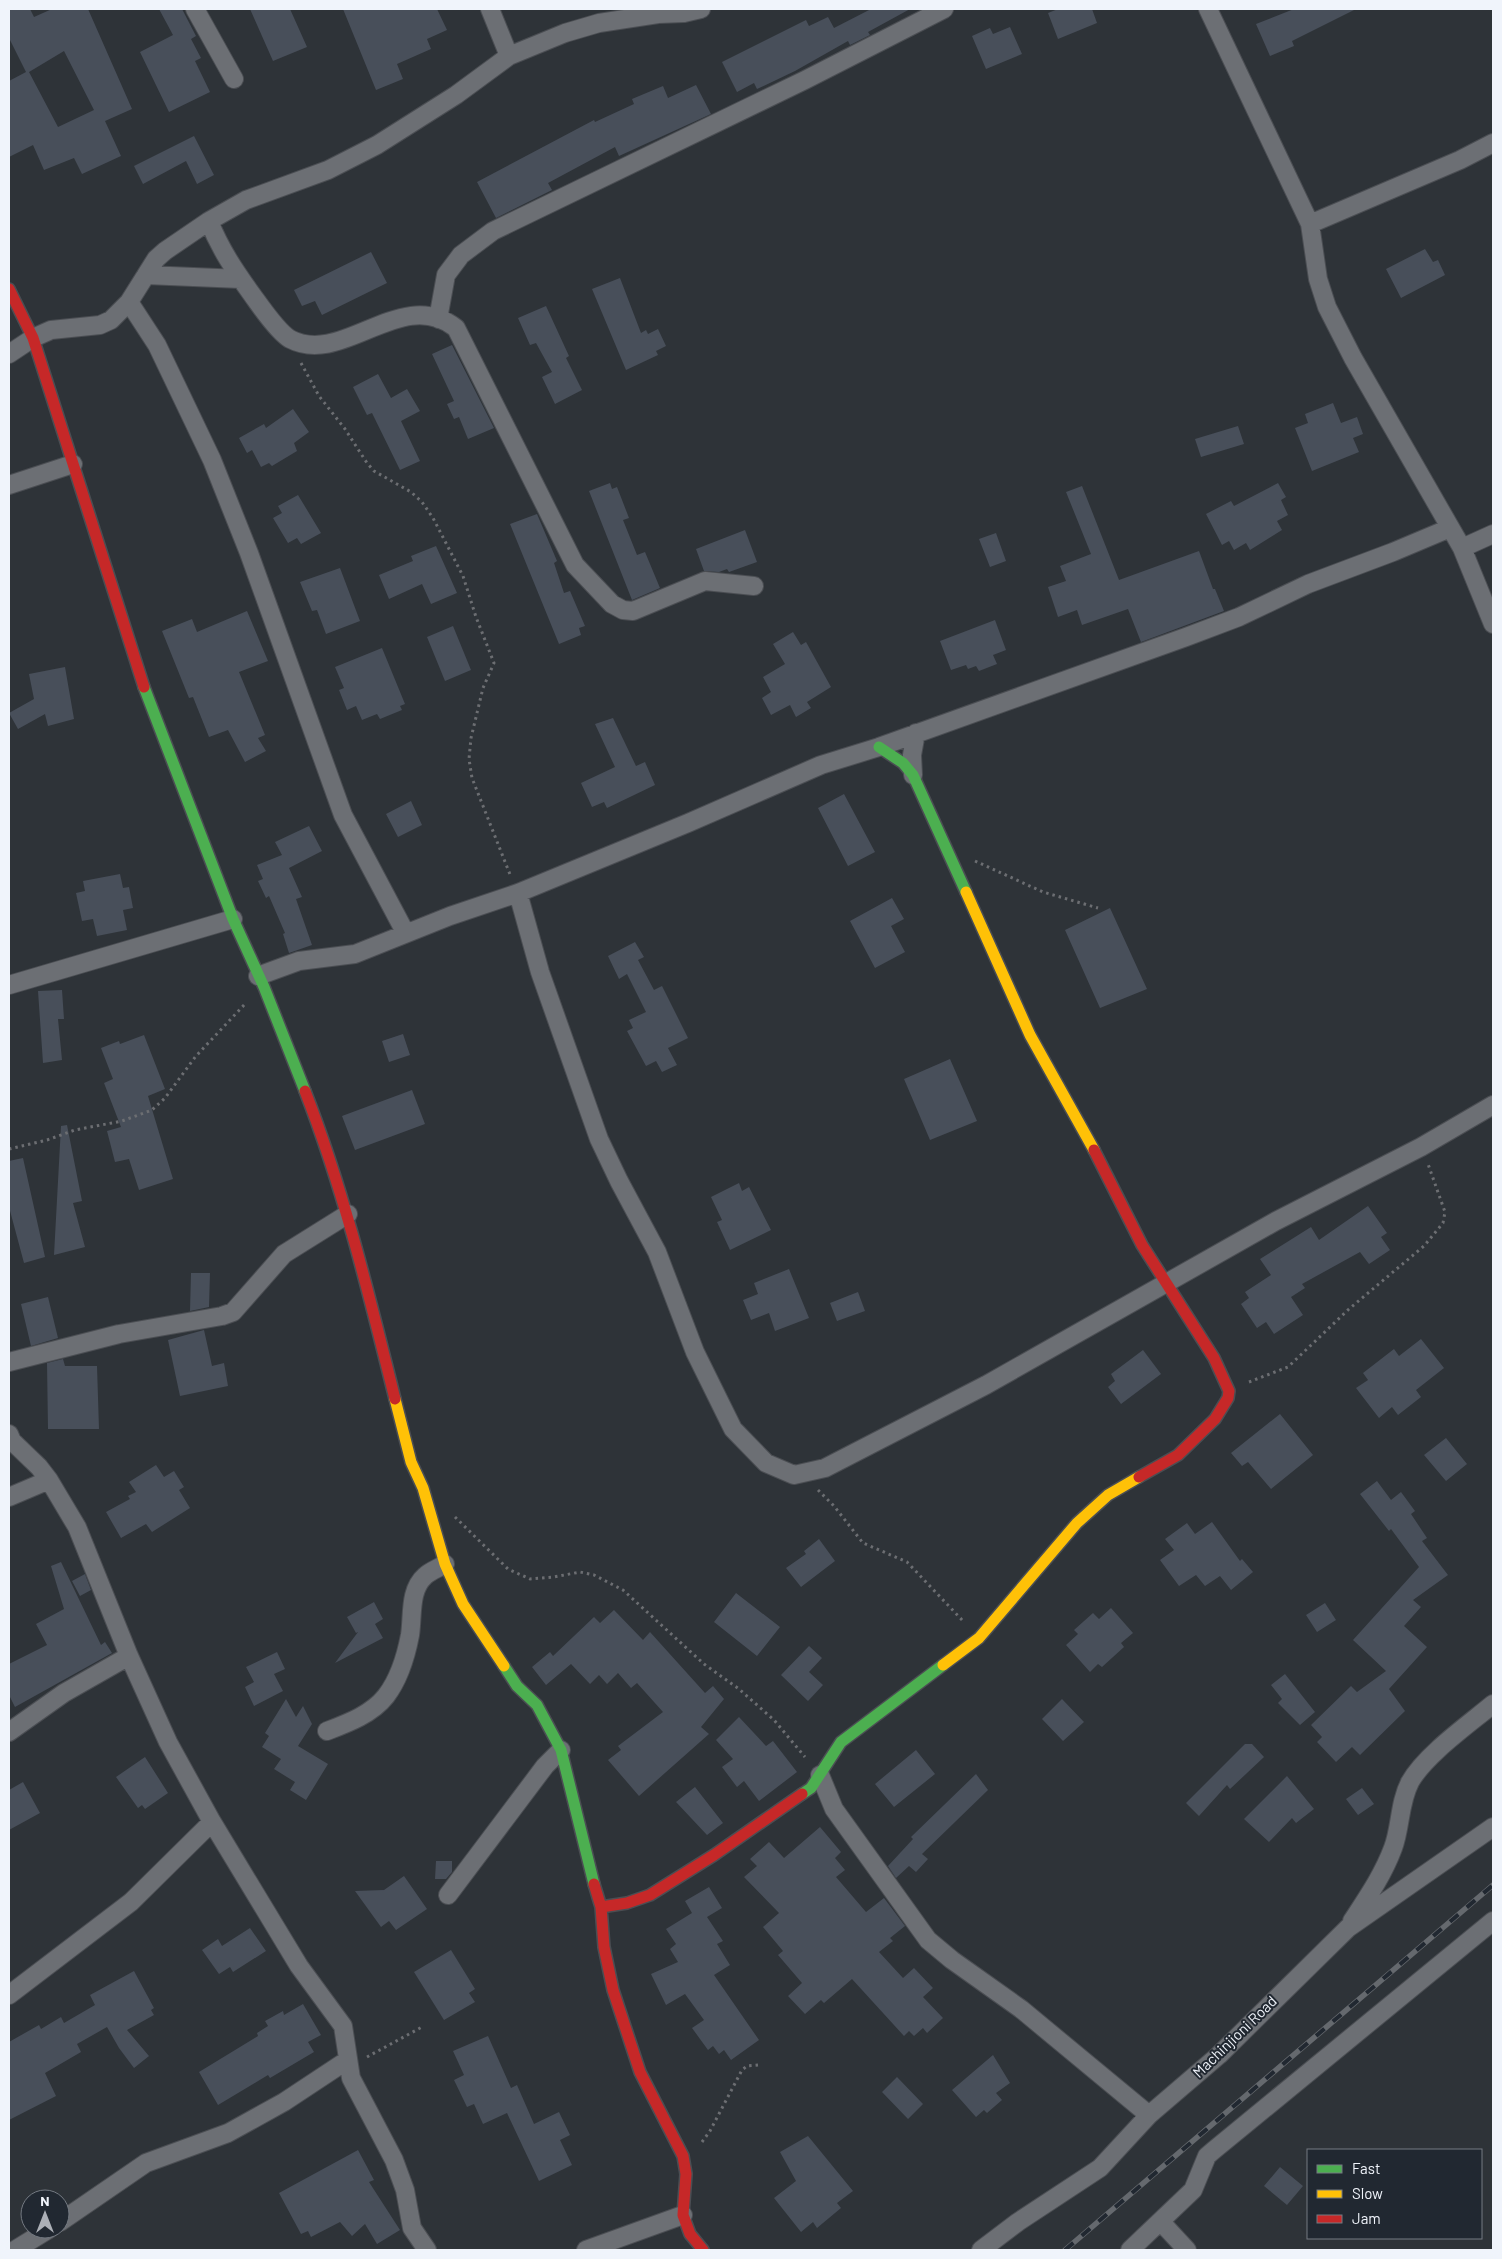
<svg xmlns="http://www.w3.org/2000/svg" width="1502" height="2259" font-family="Barlow,sans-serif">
	<rect width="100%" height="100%" fill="#2e3338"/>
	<path fill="#484f5a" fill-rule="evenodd" d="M 9,9 L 30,9 L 34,17 L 52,9 L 88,9 L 132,109 L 105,121 L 121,156 L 82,174 L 74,158 L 44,170 L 33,145 L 9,157 L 9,81 L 26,72 L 9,38 ZM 64,51 L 94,110 L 58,127 L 29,72 Z
		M 159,9 L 182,9 L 196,36 L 191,39 L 201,58 L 195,61 L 210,92 L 169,112 L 140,52 L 173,35 Z
		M 250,9 L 290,9 L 307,47 L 273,61 Z
		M 343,9 L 437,9 L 447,30 L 427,39 L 431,49 L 397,64 L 403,79 L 376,90 Z
		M 871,9 L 910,9 L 868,32 L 870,35 L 850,45 L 848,41 L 795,71 L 757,89 L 754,83 L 737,92 L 722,62 L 806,20 L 809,26 L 828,17 L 834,28 Z
		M 1058,9 L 1092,9 L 1097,23 L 1058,39 L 1048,13 Z
		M 1294,9 L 1356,9 L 1292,41 L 1294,46 L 1270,56 L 1256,24 Z
		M 1010,27 L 1022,54 L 986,69 L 972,36 L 990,28 L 993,34 Z
		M 696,85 L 711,114 L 619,156 L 615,147 L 548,183 L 552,190 L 496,218 L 477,182 L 594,120 L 595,122 L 634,104 L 632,99 L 663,86 L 668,98 Z
		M 194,136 L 214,175 L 197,184 L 186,161 L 143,184 L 134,166 Z
		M 1425,249 L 1433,262 L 1438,260 L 1445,275 L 1401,298 L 1386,269 Z
		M 371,252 L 387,283 L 322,315 L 315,301 L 302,306 L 294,290 Z
		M 620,278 L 641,333 L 646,330 L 648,334 L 658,329 L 666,346 L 656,351 L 658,355 L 626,370 L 592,289 Z
		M 546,306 L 569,356 L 566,358 L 582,390 L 555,404 L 542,377 L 552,372 L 536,343 L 530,345 L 518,318 Z
		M 452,345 L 494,428 L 468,439 L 459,417 L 454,419 L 447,404 L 454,401 L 432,354 Z
		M 378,374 L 391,398 L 407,389 L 420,411 L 401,421 L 420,461 L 400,470 L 372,413 L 367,415 L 353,387 Z
		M 1333,403 L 1341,423 L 1357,417 L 1363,434 L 1353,438 L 1359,452 L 1312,471 L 1295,428 L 1308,423 L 1305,414 Z
		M 293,409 L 309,432 L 294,443 L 297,451 L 272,466 L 269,463 L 261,467 L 252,450 L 247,453 L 239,438 L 264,424 L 266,428 Z
		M 1238,426 L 1244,444 L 1201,457 L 1195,439 Z
		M 610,483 L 612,489 L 617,487 L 629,518 L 623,520 L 637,555 L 645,552 L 660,588 L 632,600 L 589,491 Z
		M 1278,483 L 1286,497 L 1281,500 L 1288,515 L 1277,521 L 1282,530 L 1250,550 L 1246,543 L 1234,550 L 1229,541 L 1222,545 L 1206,514 L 1231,501 L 1234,506 Z
		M 1082,486 L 1119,580 L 1199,551 L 1213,589 L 1215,589 L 1224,611 L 1141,642 L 1128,609 L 1082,625 L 1077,610 L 1058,617 L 1048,587 L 1066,581 L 1060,566 L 1091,554 L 1066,492 Z
		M 298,495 L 321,533 L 301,544 L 297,538 L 288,543 L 273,518 L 282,513 L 278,506 Z
		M 537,514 L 557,561 L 554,563 L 564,593 L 570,591 L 585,626 L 579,628 L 581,635 L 559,644 L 510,524 Z
		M 745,530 L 757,562 L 729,572 L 727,569 L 719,572 L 704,571 L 696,549 Z
		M 996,533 L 1006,561 L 990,567 L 979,539 Z
		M 436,546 L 457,593 L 431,604 L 422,584 L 389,599 L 379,575 L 413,561 L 411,556 Z
		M 340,568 L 360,621 L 326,634 L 317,610 L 312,611 L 300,582 Z
		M 247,611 L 268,661 L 239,672 L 265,735 L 258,738 L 266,751 L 245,762 L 228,730 L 209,737 L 193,697 L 189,698 L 162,631 L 192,619 L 197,632 Z
		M 995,620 L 1006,650 L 993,655 L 997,664 L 979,671 L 976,666 L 968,669 L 966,665 L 951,670 L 940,641 Z
		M 453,626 L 471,670 L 445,681 L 427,637 Z
		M 793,632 L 801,645 L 806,642 L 831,687 L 807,702 L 811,708 L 796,717 L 790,705 L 771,715 L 762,698 L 771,692 L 763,677 L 785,664 L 773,644 Z
		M 382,648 L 405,704 L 400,706 L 402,710 L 380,719 L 377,714 L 362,720 L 356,706 L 347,710 L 339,690 L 344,688 L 335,667 Z
		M 65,667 L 74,719 L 48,726 L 45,714 L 18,729 L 9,713 L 34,699 L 29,674 Z
		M 613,718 L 636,766 L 645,762 L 655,785 L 607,808 L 604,802 L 592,807 L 581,783 L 615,767 L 595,724 Z
		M 844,794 L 875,852 L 848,866 L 818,808 Z
		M 411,801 L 422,825 L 398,837 L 386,814 Z
		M 309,826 L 322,851 L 289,868 L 302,897 L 296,899 L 312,945 L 289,953 L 283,934 L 285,933 L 269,896 L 266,898 L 258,881 L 263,879 L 257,865 L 282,855 L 275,842 Z
		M 120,874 L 123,888 L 129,887 L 133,908 L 123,910 L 127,930 L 97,936 L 93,919 L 82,921 L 76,893 L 85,891 L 83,881 Z
		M 892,898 L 904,919 L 891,926 L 905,952 L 875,968 L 850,921 Z
		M 1110,908 L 1147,989 L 1100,1008 L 1065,930 Z
		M 635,942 L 644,957 L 638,960 L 654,990 L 662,986 L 688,1038 L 668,1048 L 677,1065 L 662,1072 L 656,1061 L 646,1066 L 627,1031 L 633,1028 L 629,1020 L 646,1012 L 627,974 L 619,979 L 608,956 Z
		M 62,990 L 64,1019 L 58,1019 L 62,1060 L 43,1063 L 38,991 Z
		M 403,1034 L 410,1055 L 389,1062 L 382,1041 Z
		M 144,1035 L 165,1089 L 148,1096 L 173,1179 L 139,1190 L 129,1159 L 115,1162 L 107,1131 L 121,1127 L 104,1083 L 113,1079 L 101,1048 L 119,1041 L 120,1044 Z
		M 950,1059 L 977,1121 L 930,1140 L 904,1079 Z
		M 412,1090 L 425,1124 L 355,1150 L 342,1116 Z
		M 67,1125 L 82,1201 L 73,1203 L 85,1247 L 54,1255 L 61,1126 Z
		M 23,1158 L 45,1257 L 24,1263 L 9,1207 L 9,1161 Z
		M 739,1183 L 742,1191 L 749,1187 L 771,1230 L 730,1250 L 717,1222 L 722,1220 L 711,1197 Z
		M 1368,1206 L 1387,1233 L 1381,1237 L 1390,1250 L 1369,1264 L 1360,1252 L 1302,1284 L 1305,1288 L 1291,1297 L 1303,1315 L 1274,1334 L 1266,1322 L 1257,1328 L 1241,1304 L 1249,1298 L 1245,1292 L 1271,1275 L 1260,1259 L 1311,1227 L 1319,1240 Z
		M 789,1269 L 809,1318 L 775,1331 L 769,1313 L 751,1320 L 743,1300 L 758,1294 L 754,1283 Z
		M 191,1273 L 210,1273 L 209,1307 L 190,1311 Z
		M 858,1292 L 865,1311 L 837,1321 L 830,1303 Z
		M 48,1297 L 58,1338 L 31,1346 L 21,1304 Z
		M 204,1330 L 212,1366 L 224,1363 L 228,1386 L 180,1396 L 168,1340 Z
		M 1421,1339 L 1444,1368 L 1416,1390 L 1421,1397 L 1398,1415 L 1392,1407 L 1379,1418 L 1356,1388 L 1368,1380 L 1363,1373 L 1394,1349 L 1399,1356 Z
		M 1143,1350 L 1161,1374 L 1121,1404 L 1108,1387 L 1115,1381 L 1111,1374 Z
		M 63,1359 L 65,1366 L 97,1366 L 99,1429 L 48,1429 L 47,1363 Z
		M 1280,1414 L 1313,1455 L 1271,1489 L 1248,1462 L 1242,1466 L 1231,1453 Z
		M 1446,1438 L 1467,1464 L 1446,1481 L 1424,1455 Z
		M 156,1465 L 164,1477 L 174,1471 L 184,1487 L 179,1490 L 190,1508 L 152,1532 L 146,1524 L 121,1538 L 106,1512 L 130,1499 L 128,1496 L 136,1492 L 129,1482 Z
		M 1377,1481 L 1391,1500 L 1401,1492 L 1415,1511 L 1411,1514 L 1427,1538 L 1422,1541 L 1448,1575 L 1413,1600 L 1421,1607 L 1404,1626 L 1427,1647 L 1389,1689 L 1405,1711 L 1360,1755 L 1352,1747 L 1336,1762 L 1317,1742 L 1322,1737 L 1311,1725 L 1351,1686 L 1357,1692 L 1386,1671 L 1353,1640 L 1419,1567 L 1391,1529 L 1389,1531 L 1360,1494 Z
		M 1212,1522 L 1240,1561 L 1242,1559 L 1253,1572 L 1231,1590 L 1220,1576 L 1205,1586 L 1196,1575 L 1179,1586 L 1160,1560 L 1174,1550 L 1165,1539 L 1187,1523 L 1195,1534 Z
		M 819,1539 L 835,1561 L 801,1587 L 786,1568 L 806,1554 L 804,1551 Z
		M 61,1562 L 101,1645 L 105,1642 L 112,1653 L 15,1707 L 9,1695 L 9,1664 L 47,1645 L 36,1624 L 64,1609 L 51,1566 Z
		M 85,1574 L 91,1590 L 80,1596 L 72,1581 Z
		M 736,1593 L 780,1627 L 757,1656 L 714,1622 Z
		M 374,1602 L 383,1619 L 375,1624 L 383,1638 L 335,1663 L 358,1632 L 356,1633 L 347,1617 Z
		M 1325,1603 L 1336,1620 L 1317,1632 L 1306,1615 Z
		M 1111,1608 L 1133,1633 L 1121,1643 L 1124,1647 L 1102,1667 L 1098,1664 L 1090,1672 L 1066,1645 L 1078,1634 L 1074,1630 L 1093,1613 L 1099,1619 Z
		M 614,1610 L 643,1640 L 650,1632 L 705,1693 L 713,1686 L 724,1699 L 701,1727 L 709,1734 L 639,1796 L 608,1760 L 621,1750 L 618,1746 L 663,1712 L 637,1683 L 631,1688 L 618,1673 L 607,1684 L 599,1675 L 590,1684 L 571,1664 L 546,1685 L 532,1667 L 550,1652 L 553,1656 L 594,1617 L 600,1623 Z
		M 809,1646 L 822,1658 L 809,1672 L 823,1685 L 808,1701 L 781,1675 Z
		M 277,1652 L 285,1669 L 274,1674 L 283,1691 L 254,1706 L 245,1687 L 254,1682 L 246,1667 Z
		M 1285,1674 L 1315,1712 L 1300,1725 L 1278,1703 L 1282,1699 L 1271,1685 Z
		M 286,1699 L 296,1717 L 303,1706 L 312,1724 L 298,1746 L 328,1764 L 306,1800 L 290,1790 L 295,1782 L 274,1769 L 281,1759 L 262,1747 L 269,1736 L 265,1733 Z
		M 1062,1699 L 1084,1722 L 1063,1741 L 1042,1719 Z
		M 739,1717 L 766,1746 L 773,1741 L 797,1772 L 759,1801 L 744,1781 L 737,1787 L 722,1767 L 733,1759 L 716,1740 Z
		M 1245,1744 L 1252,1744 L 1264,1757 L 1230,1789 L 1227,1785 L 1199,1816 L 1186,1803 Z
		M 916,1750 L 935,1774 L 894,1807 L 875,1784 Z
		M 145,1757 L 168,1793 L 145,1809 L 142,1805 L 138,1808 L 116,1777 Z
		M 976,1774 L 988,1790 L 922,1854 L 928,1859 L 916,1872 L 909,1866 L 896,1878 L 888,1866 L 913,1839 L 911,1837 Z
		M 1287,1776 L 1314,1809 L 1296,1823 L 1292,1818 L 1269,1842 L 1244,1819 Z
		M 23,1782 L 40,1813 L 9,1830 L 9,1790 Z
		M 695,1787 L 723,1823 L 707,1835 L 676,1802 Z
		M 1362,1788 L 1374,1804 L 1358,1815 L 1346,1799 Z
		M 820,1827 L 841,1852 L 835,1858 L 845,1870 L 836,1877 L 866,1912 L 884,1898 L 905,1926 L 890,1938 L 893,1941 L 879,1952 L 903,1978 L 914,1968 L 933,1988 L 923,1997 L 943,2018 L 927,2033 L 923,2028 L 914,2036 L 909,2031 L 904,2036 L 852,1979 L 824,2003 L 821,2000 L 805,2014 L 788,1996 L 802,1983 L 778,1955 L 783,1951 L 763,1927 L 779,1913 L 744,1877 L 757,1866 L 750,1859 L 769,1842 L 784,1858 Z
		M 436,1861 L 452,1861 L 452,1872 L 446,1879 L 435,1879 Z
		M 404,1876 L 427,1909 L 396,1930 L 389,1921 L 381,1927 L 355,1891 L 384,1890 Z
		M 709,1887 L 722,1908 L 707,1917 L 723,1941 L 717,1944 L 730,1965 L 714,1975 L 759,2040 L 731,2060 L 724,2050 L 719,2054 L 713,2046 L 708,2050 L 692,2028 L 704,2020 L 685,1994 L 666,2005 L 651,1974 L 678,1962 L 670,1949 L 676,1944 L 666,1929 L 692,1913 L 685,1901 Z
		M 250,1928 L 266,1951 L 233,1972 L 230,1967 L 219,1974 L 202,1950 L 218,1939 L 222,1946 Z
		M 451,1950 L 475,1989 L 469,1993 L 475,2002 L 444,2020 L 414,1972 Z
		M 134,1971 L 154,2008 L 151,2010 L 154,2015 L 127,2030 L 149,2056 L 134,2068 L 119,2048 L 107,2027 L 77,2044 L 81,2052 L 45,2073 L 56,2096 L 9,2120 L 9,2042 L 39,2025 L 41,2029 L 61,2017 L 64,2023 L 95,2005 L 90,1995 Z
		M 303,2004 L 321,2035 L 308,2042 L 314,2052 L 270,2078 L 268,2075 L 218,2105 L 199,2072 L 258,2036 L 257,2033 L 268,2026 L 265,2021 L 283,2011 L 284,2015 Z
		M 488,2036 L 511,2088 L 517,2085 L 534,2124 L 559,2112 L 570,2135 L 560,2140 L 572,2165 L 539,2181 L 507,2113 L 483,2124 L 474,2104 L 467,2107 L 454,2080 L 464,2075 L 453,2051 Z
		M 993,2055 L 1010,2083 L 996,2093 L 1002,2100 L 987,2113 L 984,2110 L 976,2117 L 952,2090 Z
		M 897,2077 L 923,2104 L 908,2119 L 882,2092 Z
		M 808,2136 L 853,2191 L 837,2203 L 841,2208 L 817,2228 L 813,2222 L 801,2232 L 774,2198 L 796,2181 L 780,2152 Z
		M 358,2150 L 374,2180 L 369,2182 L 400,2230 L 377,2244 L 365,2224 L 352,2236 L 340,2222 L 311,2237 L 308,2231 L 301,2234 L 279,2193 Z
		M 1280,2167 L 1303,2186 L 1287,2205 L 1264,2186 Z"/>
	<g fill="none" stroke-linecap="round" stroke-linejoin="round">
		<defs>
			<path id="street" d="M 195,9 L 234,79
				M 490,9 L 509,56
				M 1208,9 L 1310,224 L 1318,279 L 1327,307 L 1353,358 L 1462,548 L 1493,624
				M 209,221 C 220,249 235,271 253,296 C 261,307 278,332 290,339 C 343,367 401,285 456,328 L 575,565 L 612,604 L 623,610 L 633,611 L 705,581 L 754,586
				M 1310,224 L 1460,160 L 1493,143
				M 146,275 L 241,279
				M 129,302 L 157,345 L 212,460 L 249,553 L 343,815 L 405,932
				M 438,319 L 446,275 L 461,255 L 493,231 L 805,80 L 944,9
				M 9,354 L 33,338 L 51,330 L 100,325 L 111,320 L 129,302 L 156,259 L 165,251 L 209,221 L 246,200 L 328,170 L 377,145 L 456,95 L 509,56 L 565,33 L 599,23 L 658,14 L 684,13 L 701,9
				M 9,485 L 73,464
				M 1462,548 L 1493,534
				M 913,775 L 912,755 L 916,733
				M 518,893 L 540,972 L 599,1139 L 619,1181 L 657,1252 L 695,1352 L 733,1429 L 766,1463 L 794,1475 L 825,1468 L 986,1385 L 1276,1221 L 1421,1147 L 1493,1105
				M 258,976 L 299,961 L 355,954 L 450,916 L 518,893 L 688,823 L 821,765 L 879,747 L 1186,637 L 1239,617 L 1308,584 L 1393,552 L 1450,528
				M 9,985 L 233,919
				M 9,1362 L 119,1334 L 222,1316 L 233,1312 L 284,1254 L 348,1214
				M 9,1434 L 12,1441 L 39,1467 L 49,1480 L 77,1527 L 129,1656 L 168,1742 L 212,1822 L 299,1966 L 343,2026 L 351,2078 L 394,2160 L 405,2190 L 412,2228 L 427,2250
				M 9,1497 L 49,1480
				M 327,1731 C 348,1723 372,1714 386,1696 C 399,1679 406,1656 410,1635 C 413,1616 409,1590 425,1576 C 430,1571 439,1568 445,1564
				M 9,1732 L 64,1693 L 129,1656
				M 820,1775 L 834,1809 L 928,1940 L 952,1960 L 1021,2009 L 1149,2115
				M 448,1895 L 545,1766 L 561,1750
				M 1352,1921 C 1367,1898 1383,1875 1393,1848 C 1401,1827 1399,1803 1410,1782 C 1425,1755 1469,1724 1493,1704
				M 9,1995 L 131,1902 L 212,1822
				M 60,2222 L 146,2163 L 228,2133 L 284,2102 L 346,2061
				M 1161,2222 L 1187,2250
				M 15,2250 L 49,2229
				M 586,2250 L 683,2215
				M 981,2250 L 1018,2222 L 1100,2168 L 1149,2115 L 1219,2055 L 1348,1928 L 1493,1827
				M 1130,2250 L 1193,2190 L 1207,2156 L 1214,2150 L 1493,1921"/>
			<path id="fast" d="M 144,687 L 233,919 L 264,987 L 305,1091
				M 879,747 L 903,763 L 913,775 L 966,892
				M 504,1666 L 517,1686 L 537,1705 L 561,1750 L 594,1884
				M 802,1794 L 811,1788 L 841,1742 L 943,1665"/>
			<path id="slow" d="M 966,892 L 1030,1035 L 1094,1150
				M 395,1399 L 411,1462 L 423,1488 L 445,1564 L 463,1604 L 504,1666
				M 943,1665 L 979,1638 L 1077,1523 L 1108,1495 L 1139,1477"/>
			<path id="jam" d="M 9,289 L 33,338 L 144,687
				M 305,1091 C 344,1191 369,1295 395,1399
				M 1094,1150 L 1142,1245 L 1214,1358 L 1229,1391 L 1228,1398 L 1215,1419 L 1178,1455 L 1139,1477
				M 594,1884 L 601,1907 L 604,1947 L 613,1990 L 640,2072 L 683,2156 L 686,2174 L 683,2215 L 690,2234 L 703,2250
				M 601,1907 L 627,1903 L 650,1895 L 714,1855 L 802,1794"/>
		</defs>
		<use href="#street" stroke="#4b4e53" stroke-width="20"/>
		<use href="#fast" stroke="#4b4e53" stroke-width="14"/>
		<use href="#slow" stroke="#4b4e53" stroke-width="14"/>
		<use href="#jam" stroke="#4b4e53" stroke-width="14"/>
		<path stroke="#6c6e72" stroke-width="3" stroke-dasharray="2.5 4" stroke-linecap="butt" d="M 301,363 L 319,396 L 345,429 L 367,463 L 374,471 L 411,492 L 422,502 L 433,518 L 463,576 L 476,617 L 494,663 L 483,688 L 471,738 L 469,759 L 472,778 L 511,877
			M 975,861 L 1043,892 L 1098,908
			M 9,1149 L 47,1140 L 75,1130 L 122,1121 L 152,1110 L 165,1098 L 196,1056 L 246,1003
			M 1249,1382 L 1288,1367 L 1349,1309 L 1424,1246 L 1443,1223 L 1445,1212 L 1428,1164
			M 818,1490 L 834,1506 L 863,1543 L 907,1562 L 964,1622
			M 455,1517 L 508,1569 L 530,1579 L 554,1577 L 580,1572 L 594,1575 L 623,1590 L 704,1664 L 739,1689 L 774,1720 L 805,1757
			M 367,2057 L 422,2027
			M 702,2142 L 710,2131 L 742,2070 L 747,2066 L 758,2065"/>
		<use href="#street" stroke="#6c6f74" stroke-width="18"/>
		<use href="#fast" stroke="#4caf50" stroke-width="11"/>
		<use href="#slow" stroke="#ffc107" stroke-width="11"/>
		<use href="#jam" stroke="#c62828" stroke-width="11"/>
		<defs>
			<path id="rail" d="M 1065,2250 L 1493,1885"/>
		</defs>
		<use href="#rail" stroke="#65696e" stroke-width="5.5"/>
		<use href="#rail" stroke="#212831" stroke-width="4" stroke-dasharray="11" stroke-linecap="butt"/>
	</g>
	<g text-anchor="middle" stroke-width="4" stroke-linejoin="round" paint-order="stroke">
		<g font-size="15" fill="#f0f4fb" stroke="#212831">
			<text transform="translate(1235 2037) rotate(-44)" y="5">Machinjioni Road</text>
		</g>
	</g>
	<rect width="1502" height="2259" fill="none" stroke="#f0f4fb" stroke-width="20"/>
	<rect x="1307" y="2149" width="175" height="90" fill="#212831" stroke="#747a82"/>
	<rect x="1317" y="2165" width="25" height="8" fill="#4caf50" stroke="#747a82"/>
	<text x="1352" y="2174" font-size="15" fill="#f0f4fb">Fast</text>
	<rect x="1317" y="2190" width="25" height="8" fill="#ffc107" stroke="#747a82"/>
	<text x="1352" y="2199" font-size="15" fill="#f0f4fb">Slow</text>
	<rect x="1317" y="2215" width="25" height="8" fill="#c62828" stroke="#747a82"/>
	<text x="1352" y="2224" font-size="15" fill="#f0f4fb">Jam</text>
	<g transform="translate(45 2214)"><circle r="24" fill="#212831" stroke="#747a82"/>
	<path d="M0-4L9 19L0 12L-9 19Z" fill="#acb0b7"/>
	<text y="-8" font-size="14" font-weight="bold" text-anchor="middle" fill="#f0f4fb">N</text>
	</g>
</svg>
